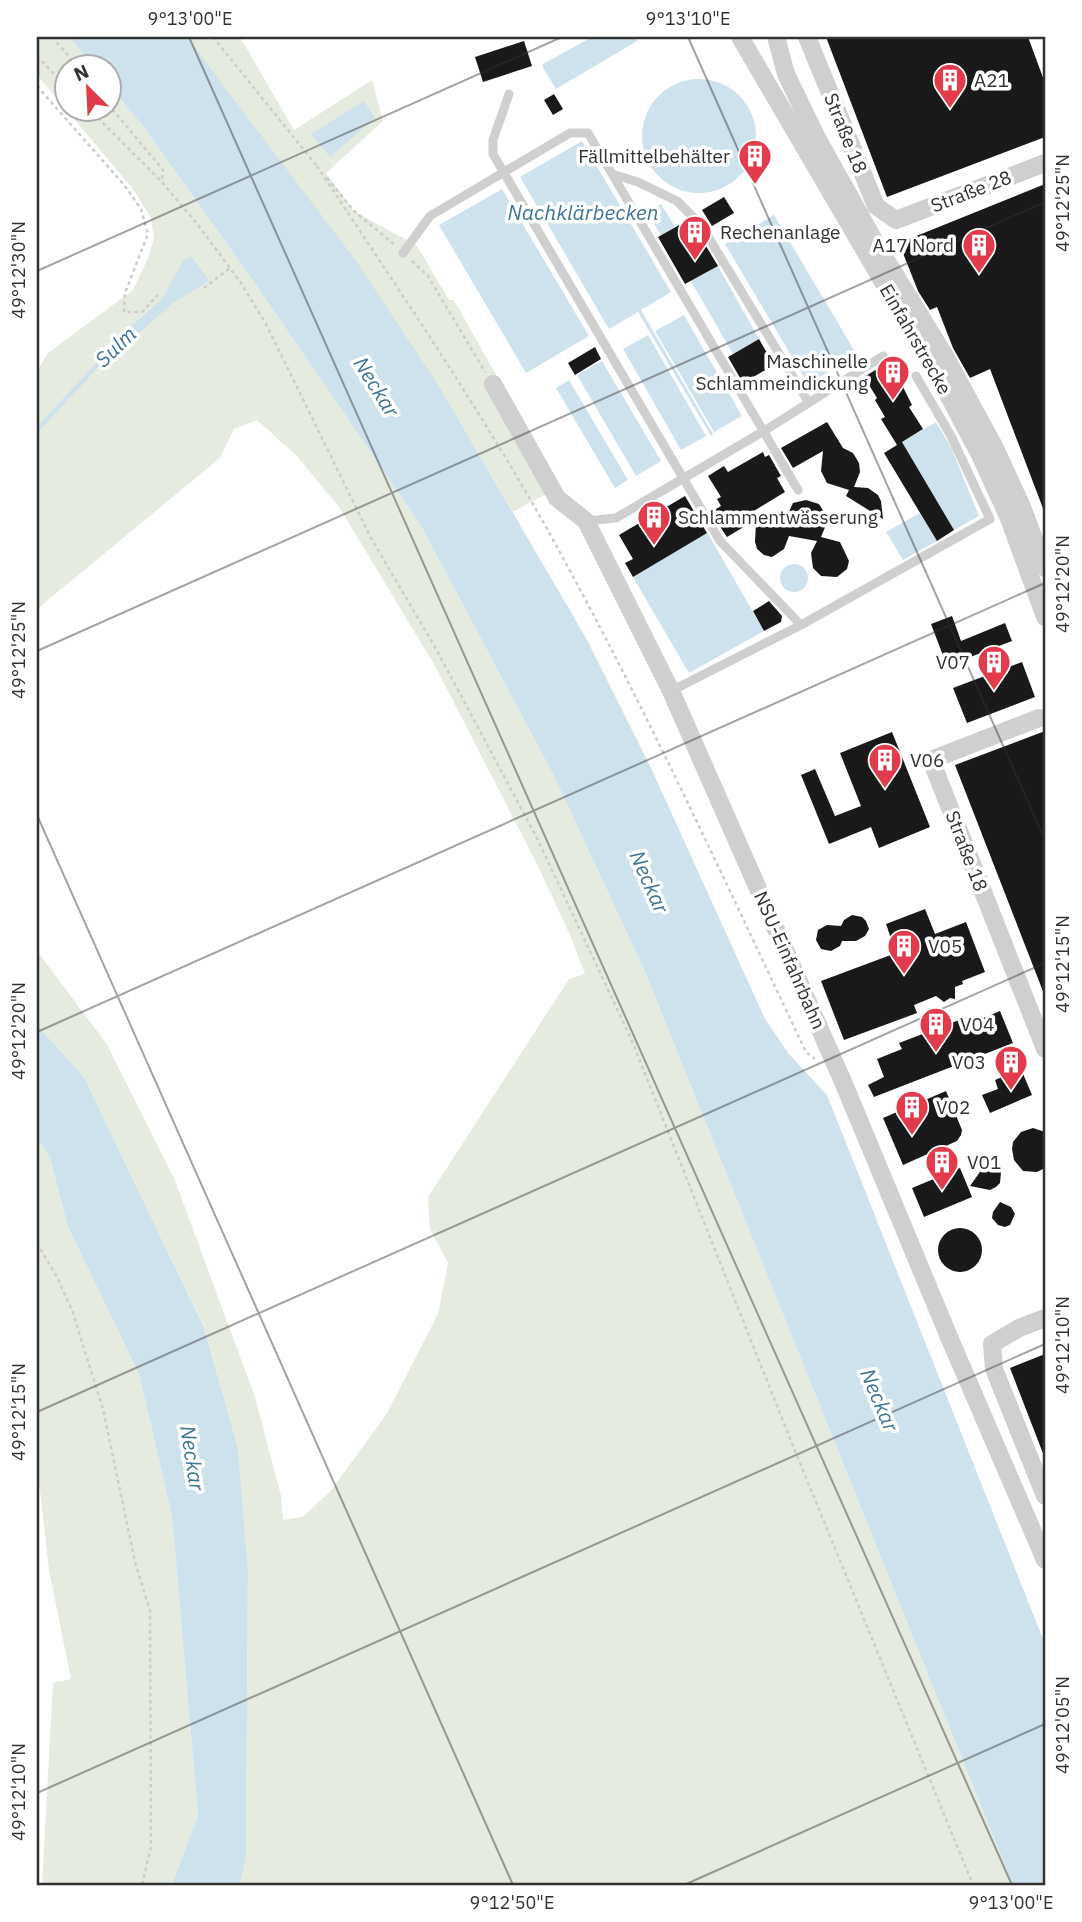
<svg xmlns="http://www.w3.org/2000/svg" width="1082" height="1922" font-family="'IBM Plex Sans',sans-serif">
	<rect width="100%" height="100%" fill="#fff"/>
	<path fill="#e5ebde" d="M 37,37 L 69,37 L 93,66 L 66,66 L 66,108 L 108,108 L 109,85 L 143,126 L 252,279 L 420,524 L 555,778 L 646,974 L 1013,1885 L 240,1885 L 246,1856 L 248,1570 L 238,1448 L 204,1326 L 84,1077 L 37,1025 L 37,951 L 106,1043 L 174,1178 L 255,1397 L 281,1496 L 283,1520 L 302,1517 L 329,1493 L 386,1415 L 438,1314 L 448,1263 L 430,1229 L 428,1197 L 569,979 L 585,974 L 571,937 L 537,864 L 434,664 L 339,507 L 298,457 L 257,420 L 234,429 L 220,458 L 37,609 L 37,371 L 48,353 L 133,290 L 149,256 L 154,238 L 151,218 L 133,189 L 37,75 Z
		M 186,37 L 240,37 L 294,130 L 372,80 L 383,121 L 326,173 L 354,211 L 417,246 L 449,300 L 454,300 L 559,487 L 513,512 L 442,391 Z
		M 37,1138 L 49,1155 L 68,1227 L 139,1374 L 172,1516 L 198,1815 L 172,1885 L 42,1885 L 53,1683 L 71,1679 L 49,1570 L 37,1463 Z"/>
	<path fill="#cee2ed" d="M 69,37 L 187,37 L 359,265 L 442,391 L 586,638 L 651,768 L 765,1019 L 789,1054 L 827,1095 L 1045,1644 L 1045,1885 L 1013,1885 L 646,974 L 555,778 L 420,524 L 252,279 L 143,126 L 109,85 L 108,66 L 93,66 Z
		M 592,37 L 635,37 L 637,41 L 556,89 L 543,68 L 543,64 Z
		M642 136a57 57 0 1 1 114 0a57 57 0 1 1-114 0Z
		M 364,101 L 375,118 L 330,157 L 311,134 Z
		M 582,141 L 671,292 L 641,310 L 713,434 L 711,436 L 638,312 L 609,329 L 520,177 Z
		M 502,189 L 589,336 L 526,373 L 439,225 Z
		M 661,204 L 675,227 L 661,235 L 647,212 Z
		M 774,215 L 857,355 L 808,384 L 725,244 Z
		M 192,257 L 209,281 L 173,303 L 120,350 L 100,361 L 119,337 L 162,299 L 184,259 Z
		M 718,266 L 759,339 L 733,354 L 691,281 Z
		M 684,315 L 742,416 L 714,432 L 655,331 Z
		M 648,335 L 706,436 L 681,450 L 623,349 Z
		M 602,361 L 661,461 L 636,476 L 577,375 Z
		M 569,380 L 628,480 L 615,488 L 556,388 Z
		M 936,422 L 951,447 L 979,516 L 954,530 L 902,442 Z
		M 920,513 L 937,541 L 903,560 L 886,532 Z
		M 707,532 L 764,631 L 689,673 L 633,577 Z
		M780 578a14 14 0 1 1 28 0a14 14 0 1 1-28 0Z
		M 37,1025 L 84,1077 L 204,1327 L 238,1448 L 248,1570 L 246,1857 L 240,1885 L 172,1885 L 198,1815 L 172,1516 L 139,1374 L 68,1227 L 49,1155 L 37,1138 Z"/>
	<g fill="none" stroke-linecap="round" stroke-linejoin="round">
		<path stroke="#cee2ed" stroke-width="4.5" d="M 37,430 L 104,358"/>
	</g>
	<path fill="#191919" d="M 826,37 L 1028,37 L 1045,83 L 1045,137 L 887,197 Z
		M 524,41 L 532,66 L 483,82 L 475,57 Z
		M 554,94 L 563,109 L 553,115 L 544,100 Z
		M 1045,184 L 1045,510 L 1044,511 L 990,369 L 970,378 L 953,348 L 937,307 L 930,310 L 918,291 L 899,243 Z
		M 724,197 L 734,213 L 712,226 L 702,210 Z
		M 681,224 L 694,246 L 703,241 L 718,266 L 685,284 L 658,237 Z
		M 759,339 L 774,365 L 743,383 L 728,357 Z
		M 595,347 L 601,359 L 575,375 L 568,363 Z
		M 890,361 L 912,405 L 909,407 L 923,429 L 902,442 L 954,530 L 937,541 L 884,453 L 897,445 L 881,419 L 885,417 L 875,400 L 877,398 L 864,377 Z
		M 827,422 L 843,448 L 853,453 L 859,463 L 860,472 L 854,487 L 868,488 L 878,495 L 881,501 L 883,519 L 846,496 L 849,490 L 827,483 L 821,471 L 823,451 L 793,468 L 781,448 Z
		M 763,452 L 765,457 L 769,455 L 781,476 L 777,478 L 785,492 L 739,520 L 752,522 L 727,537 L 713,516 L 717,517 L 716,509 L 721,506 L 717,499 L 721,497 L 708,476 L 724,466 L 728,472 Z
		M 685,496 L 707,533 L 633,577 L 625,563 L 633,559 L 619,535 Z
		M 806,500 L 819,504 L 829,520 L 819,518 L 826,525 L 821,537 L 840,542 L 849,561 L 847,569 L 837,577 L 821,576 L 813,568 L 811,553 L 817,541 L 789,536 L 784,549 L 772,557 L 764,555 L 757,549 L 755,542 L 756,522 L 787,527 L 788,514 L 793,503 Z
		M 769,601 L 782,616 L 781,622 L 764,631 L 753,611 Z
		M 952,616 L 961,641 L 1005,623 L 1012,641 L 947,666 L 931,624 Z
		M 1022,662 L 1035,697 L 967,723 L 953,688 Z
		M 1045,731 L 1045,993 L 1044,994 L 955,765 Z
		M 892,732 L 930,827 L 879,848 L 871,827 L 829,844 L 801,775 L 815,769 L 835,816 L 861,806 L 840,753 Z
		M 925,909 L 935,934 L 966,922 L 985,972 L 962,981 L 963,984 L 955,987 L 955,999 L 950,998 L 944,1002 L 936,996 L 914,1005 L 917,1013 L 844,1040 L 821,981 L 896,953 L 886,924 Z
		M 852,915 L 862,917 L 866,921 L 869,929 L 865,936 L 856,941 L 842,941 L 840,946 L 831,951 L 821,949 L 816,940 L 818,930 L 827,925 L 841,926 L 844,920 Z
		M 1000,1011 L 1013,1043 L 874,1097 L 868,1085 L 884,1077 L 877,1059 L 902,1049 L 899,1043 L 967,1017 L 969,1024 Z
		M 1021,1069 L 1032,1095 L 990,1113 L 982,1095 L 998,1089 L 995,1080 Z
		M 946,1091 L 962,1130 L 961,1135 L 957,1141 L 903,1165 L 883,1118 Z
		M 1033,1128 L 1045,1132 L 1045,1168 L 1037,1172 L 1023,1171 L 1014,1160 L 1012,1149 L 1013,1142 L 1021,1132 Z
		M 990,1167 L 1001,1172 L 1000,1183 L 996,1187 L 990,1190 L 970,1186 L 982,1169 Z
		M 960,1168 L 972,1197 L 924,1217 L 912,1188 Z
		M 1000,1202 L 1011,1207 L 1015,1214 L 1010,1225 L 1005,1227 L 998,1225 L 992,1218 L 993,1212 Z
		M938 1250a22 22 0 1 1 44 0a22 22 0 1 1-44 0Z
		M 1045,1354 L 1045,1456 L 1044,1456 L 1010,1368 Z"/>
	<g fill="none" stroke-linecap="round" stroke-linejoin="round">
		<path stroke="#ccc" stroke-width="2.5" stroke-dasharray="3.5 3.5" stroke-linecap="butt" d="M 52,37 L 77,66
			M 213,37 L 316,165
			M 37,56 L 66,87
			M 37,86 L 125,186 L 141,209 L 148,234 L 125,293 L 124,312 L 142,312 L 158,295
			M 108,104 L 163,170 L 162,179
			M 88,108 L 161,181 L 198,225 L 241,283 L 266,324 L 371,538 L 435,647 L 537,838 L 632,1041 L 791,1441 L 973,1885
			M 317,166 C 394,283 473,398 542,520 C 639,693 721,873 806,1052 L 815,1059
			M 327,178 L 354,211 L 395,245
			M 412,261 L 428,276 L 485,372
			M 204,288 L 230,268
			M 37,1243 L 57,1277 L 72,1310 L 103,1409 L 135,1562 L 150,1611 L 151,1847 L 142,1885"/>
		<path stroke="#cfcfcf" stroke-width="9" d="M 509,94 L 493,140 L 493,154 L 720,541 L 801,625
			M 612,174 L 638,182 L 677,201 L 701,225 L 809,403
			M 403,253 L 430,216 L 570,133 L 588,133 L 798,490
			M 586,521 L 616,518 L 764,431 L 883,356
			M 671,691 L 801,625 L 990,519 L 951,436 L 916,376"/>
		<path stroke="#cfcfcf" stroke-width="18" d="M 740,37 L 942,383 L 980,455 L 1008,516 L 1045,617
			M 776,37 L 786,74 L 817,138 L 875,242 L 945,356 L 995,448 L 1022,507 L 1045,568
			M 807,37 L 876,206 L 896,220 L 1045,163
			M 493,384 L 557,498 L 586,521 L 671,691 L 844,1084 L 949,1337 L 1045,1560
			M 1039,718 L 931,760 L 1045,1049
			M 1045,1318 L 1019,1328 L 992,1344 L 994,1369 L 1045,1496"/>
	</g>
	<path fill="none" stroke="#323232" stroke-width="2" stroke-opacity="0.45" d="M 189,37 L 1012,1885M 688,37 L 1045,840M 37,271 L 562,37M 37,651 L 1045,202M 37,815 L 513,1885M 37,1032 L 1045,583M 37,1412 L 1045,963M 37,1793 L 1045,1344M 684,1885 L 1045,1724"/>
	<defs>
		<symbol id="building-pin" viewBox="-11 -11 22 30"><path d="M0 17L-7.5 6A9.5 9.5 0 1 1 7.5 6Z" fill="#e23b4b" stroke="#fff"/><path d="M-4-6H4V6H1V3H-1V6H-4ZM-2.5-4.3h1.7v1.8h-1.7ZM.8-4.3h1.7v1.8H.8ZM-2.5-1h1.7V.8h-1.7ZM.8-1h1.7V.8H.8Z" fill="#fff"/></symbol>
	</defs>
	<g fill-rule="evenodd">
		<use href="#building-pin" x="931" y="61" width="38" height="52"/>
		<use href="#building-pin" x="736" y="137" width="38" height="52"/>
		<use href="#building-pin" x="676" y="213" width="38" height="52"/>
		<use href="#building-pin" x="960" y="226" width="38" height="52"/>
		<use href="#building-pin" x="874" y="353" width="38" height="52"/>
		<use href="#building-pin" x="635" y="498" width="38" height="52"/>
		<use href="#building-pin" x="975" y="643" width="38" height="52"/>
		<use href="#building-pin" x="866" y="741" width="38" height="52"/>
		<use href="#building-pin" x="885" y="927" width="38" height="52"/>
		<use href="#building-pin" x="917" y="1005" width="38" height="52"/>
		<use href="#building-pin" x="992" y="1043" width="38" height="52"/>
		<use href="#building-pin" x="893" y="1088" width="38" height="52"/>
		<use href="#building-pin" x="923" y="1143" width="38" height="52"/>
	</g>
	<g text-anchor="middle" stroke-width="7" stroke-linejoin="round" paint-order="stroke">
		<g font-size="19" fill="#323232" stroke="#fff" text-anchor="start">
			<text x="974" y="87">A21</text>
			<text x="730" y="163" text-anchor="end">Fällmittelbehälter</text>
			<text x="720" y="239">Rechenanlage</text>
			<text x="954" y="252" text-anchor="end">A17 Nord</text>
			<text x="868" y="368" text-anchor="end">Maschinelle<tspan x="868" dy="22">Schlammeindickung</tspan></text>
			<text x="678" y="524">Schlammentwässerung</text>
			<text x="970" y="669" text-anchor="end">V07</text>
			<text x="910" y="767">V06</text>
			<text x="928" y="953">V05</text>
			<text x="960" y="1031">V04</text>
			<text x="986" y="1069" text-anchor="end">V03</text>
			<text x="936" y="1114">V02</text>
			<text x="967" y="1169">V01</text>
		</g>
		<g font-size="19" fill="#323232" stroke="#fff">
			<text transform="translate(846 133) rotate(68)" y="7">Straße 18</text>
			<text transform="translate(971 191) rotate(-21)" y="7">Straße 28</text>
			<text transform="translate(916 339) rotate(60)" y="7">Einfahrstrecke</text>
			<text transform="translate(967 851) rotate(69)" y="7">Straße 18</text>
			<text transform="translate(790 960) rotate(66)" y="7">NSU-Einfahrbahn</text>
		</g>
		<g font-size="21" font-style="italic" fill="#407594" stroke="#fff">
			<text x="583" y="220">Nachklärbecken</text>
			<text transform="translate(116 347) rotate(-44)" y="7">Sulm</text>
			<text transform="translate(376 387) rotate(58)" y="7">Neckar</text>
			<text transform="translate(649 882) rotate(66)" y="7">Neckar</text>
			<text transform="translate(879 1400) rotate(67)" y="7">Neckar</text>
			<text transform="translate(192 1458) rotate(81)" y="7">Neckar</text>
		</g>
	</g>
	<rect width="1082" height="1922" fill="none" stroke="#ffffff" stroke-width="77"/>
	<g transform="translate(88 88) rotate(336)"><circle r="33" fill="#ffffff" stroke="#adadad" stroke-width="2"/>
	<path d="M0-5L12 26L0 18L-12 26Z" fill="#e23b4b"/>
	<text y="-10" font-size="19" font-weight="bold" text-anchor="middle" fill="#323232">N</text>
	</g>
	<rect x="38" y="38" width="1006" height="1846" fill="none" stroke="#323232" stroke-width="2.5"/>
	<g font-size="18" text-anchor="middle" fill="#323232">
		<text x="190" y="25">9°13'00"E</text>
		<text x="688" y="25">9°13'10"E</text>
		<text transform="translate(1063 203) rotate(-90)" y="6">49°12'25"N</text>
		<text transform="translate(19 270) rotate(-90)" y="6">49°12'30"N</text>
		<text transform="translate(1063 584) rotate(-90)" y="6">49°12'20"N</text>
		<text transform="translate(19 650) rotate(-90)" y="6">49°12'25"N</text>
		<text transform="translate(1063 964) rotate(-90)" y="6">49°12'15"N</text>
		<text transform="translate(19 1031) rotate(-90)" y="6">49°12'20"N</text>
		<text transform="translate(1063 1345) rotate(-90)" y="6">49°12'10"N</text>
		<text transform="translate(19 1412) rotate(-90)" y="6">49°12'15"N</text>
		<text transform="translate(1063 1725) rotate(-90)" y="6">49°12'05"N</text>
		<text transform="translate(19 1792) rotate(-90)" y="6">49°12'10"N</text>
		<text x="512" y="1909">9°12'50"E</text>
		<text x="1011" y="1909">9°13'00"E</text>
	</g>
</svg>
